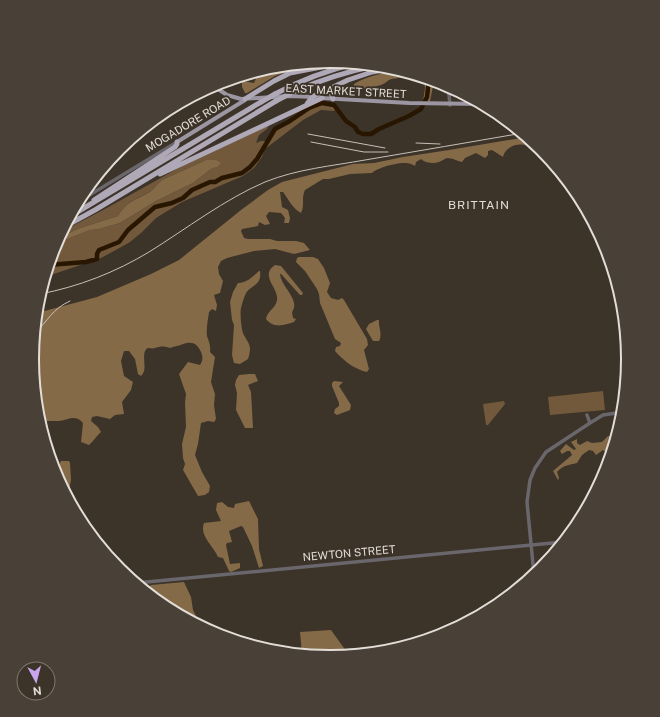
<svg xmlns="http://www.w3.org/2000/svg" width="660" height="717" font-family="'Public Sans',sans-serif">
	<rect width="100%" height="100%" fill="#3c3329"/>
	<path fill="#72593b" d="M 324,104 L 334,105 L 336,108 L 334,111 L 321,110 L 303,120 L 265,149 L 262,157 L 254,168 L 243,176 L 182,202 L 156,218 L 141,233 L 130,242 L 114,251 L 101,258 L 45,277 L 55,244 L 90,230 L 99,229 L 120,223 L 156,201 L 193,183 L 211,169 L 217,167 L 206,160 L 162,180 C 158,183 155,188 151,191 C 136,200 127,200 118,216 L 80,228 L 58,238 L 61,232 L 105,209 L 184,165 L 269,125 L 267,129 L 259,135 L 256,143 L 261,141 L 267,141 L 275,129 L 290,121 L 309,108 Z
		M 603,391 L 605,410 L 550,415 L 548,397 Z
		M 504,401 L 505,404 L 488,425 L 486,425 L 483,404 Z"/>
	<path fill="#856a48" d="M 300,67 L 275,76 L 247,93 L 245,93 L 242,87 L 242,81 L 254,83 L 259,72 C 267,70 275,69 284,69 L 285,68 Z
		M 402,70 L 432,80 L 433,86 L 430,101 L 423,101 L 425,88 L 424,79 C 416,77 397,77 389,80 C 386,82 384,84 381,85 C 371,88 362,89 353,93 L 354,84 C 368,75 385,73 402,70 Z
		M 527,137 L 534,142 L 529,143 L 527,146 C 518,142 505,147 503,157 L 492,150 L 488,151 L 488,155 L 485,158 L 476,153 L 465,158 L 462,162 C 457,161 453,158 447,158 C 444,159 442,161 439,162 C 433,164 425,163 421,159 L 416,162 L 415,166 C 412,164 409,163 406,163 C 398,162 376,168 372,173 L 350,174 L 329,179 L 323,179 L 305,190 C 301,198 305,205 301,213 C 292,208 289,200 283,192 L 280,192 L 282,207 L 288,210 L 290,218 L 289,223 L 284,223 L 285,218 L 281,213 L 269,212 L 266,216 L 270,224 L 265,225 L 259,222 L 258,226 L 242,229 L 241,231 L 244,238 L 248,239 L 270,239 L 277,241 L 296,241 L 304,243 L 310,250 L 294,254 L 275,249 L 254,251 L 227,258 L 221,261 L 218,267 L 219,274 L 223,281 L 220,293 L 214,295 L 217,305 L 216,311 L 212,309 L 209,312 C 208,320 206,328 207,336 C 209,342 211,346 210,352 L 215,357 L 211,382 L 215,394 L 214,405 L 216,419 L 214,422 L 208,421 L 201,423 L 198,444 L 195,455 L 202,472 L 210,486 L 209,492 L 205,495 L 198,496 L 183,470 L 185,464 L 183,458 L 182,444 L 186,427 L 185,402 L 186,394 L 179,374 L 188,362 L 200,365 C 203,360 203,357 201,352 C 197,343 192,341 183,344 C 179,346 175,346 170,348 C 164,346 161,346 155,348 C 152,349 150,348 148,348 C 141,351 146,365 144,371 C 144,373 142,374 141,376 L 138,374 L 135,359 L 129,351 L 124,351 L 121,361 L 124,376 L 133,382 L 131,390 L 122,402 L 124,414 L 115,415 L 110,419 L 97,416 L 92,417 L 91,421 L 98,427 L 101,432 C 96,436 94,441 89,445 L 81,442 L 83,423 C 75,414 69,420 59,421 C 52,421 46,421 39,421 L 32,358 L 37,313 L 97,297 L 151,274 L 179,260 L 241,210 L 268,190 L 282,182 L 353,164 L 374,163 L 403,157 L 449,150 Z
		M 206,160 L 216,160 L 221,163 L 217,167 L 211,169 L 193,183 L 156,201 L 120,223 L 99,229 L 90,230 L 55,244 L 58,238 L 80,228 L 118,216 C 128,199 136,201 151,191 C 155,188 158,183 162,180 Z
		M 299,257 L 313,257 L 318,259 L 324,268 L 330,283 L 327,292 L 331,298 L 338,300 L 342,298 L 344,300 L 367,339 L 368,345 L 364,350 L 369,369 L 367,372 C 354,369 344,361 335,351 L 336,347 L 340,346 L 341,343 L 335,339 L 320,303 L 319,294 L 317,289 L 305,271 L 296,262 L 297,258 Z
		M 275,265 L 281,266 L 303,293 L 302,295 L 300,295 L 281,274 L 280,274 C 281,287 301,300 292,312 L 293,318 L 296,319 L 294,322 C 284,325 274,329 266,319 C 267,311 276,308 277,300 C 279,288 259,276 275,265 Z
		M 259,271 L 260,271 C 262,286 252,284 246,293 C 244,297 242,304 241,308 C 240,313 241,327 243,333 C 245,338 250,343 250,349 C 250,352 249,356 248,359 L 240,364 L 234,363 L 232,355 L 234,325 L 232,320 L 230,302 L 233,292 L 238,283 C 248,282 252,277 259,271 Z
		M 377,320 L 379,320 C 378,327 383,334 379,341 L 373,341 L 366,329 L 369,324 Z
		M 249,374 L 255,374 L 258,381 L 248,385 L 251,392 L 253,428 L 245,428 L 236,410 L 237,393 L 235,385 L 236,380 L 239,375 Z
		M 334,381 L 343,382 L 339,386 L 351,405 L 350,410 L 337,415 L 334,413 L 335,409 L 339,406 L 339,403 L 332,386 L 332,383 Z
		M 608,436 L 613,437 L 616,436 L 611,454 L 609,455 L 603,450 L 596,455 L 593,451 L 589,450 L 582,455 L 577,463 C 569,465 563,465 557,472 L 559,478 L 558,480 L 553,471 L 572,455 L 570,451 L 567,451 L 562,454 L 560,451 L 566,444 L 574,450 L 576,449 L 571,442 L 577,439 L 577,443 L 580,445 L 587,441 L 592,443 L 602,442 Z
		M 61,461 L 69,461 L 70,463 L 71,480 L 68,496 L 67,496 C 61,485 54,473 61,461 Z
		M 249,501 L 258,519 L 259,549 L 263,566 L 259,568 L 252,546 L 243,527 L 241,526 L 229,531 L 232,542 L 227,543 L 226,545 L 230,564 L 240,563 L 240,568 L 231,572 L 229,571 L 223,558 L 218,557 C 213,545 199,536 204,523 L 221,521 L 216,510 L 217,503 L 222,502 L 228,507 L 234,508 L 235,504 Z
		M 184,582 L 191,597 L 193,610 L 196,616 L 194,622 L 164,606 L 146,591 L 151,585 Z
		M 331,630 L 349,655 L 330,656 L 302,654 L 300,632 Z"/>
	<g fill="none" stroke-linecap="round" stroke-linejoin="round">
		<path stroke="#281600" stroke-width="4.5" d="M 48,265 L 86,262 L 97,259 L 97,254 L 99,250 L 119,242 L 128,230 L 155,207 L 172,203 L 183,198 L 192,190 L 210,182 L 215,182 L 222,178 L 242,173 L 250,167 L 257,159 L 275,129 L 290,121 L 309,108 L 322,103 L 334,105 L 346,121 L 355,127 L 358,132 L 363,134 L 371,134 L 379,129 L 409,116 L 421,109 L 427,97 L 429,79"/>
		<path stroke="#69666c" stroke-width="3.5" d="M 448,85 L 450,105
			M 78,202 L 177,142
			M 587,415 L 590,423
			M 534,575 L 527,502 L 530,480 L 535,468 L 546,452 L 590,423 L 603,415 L 623,412
			M 136,583 L 563,542"/>
		<path stroke="#9b96a2" stroke-width="4" d="M 212,85 L 227,95 L 241,99 L 290,96 L 314,97
			M 321,98 L 409,103 L 484,104
			M 177,142 L 245,100"/>
		<path stroke="#afa8b7" stroke-width="5" d="M 333,87 L 331,92 L 333,99
			M 293,92 C 320,80 349,71 379,65
			M 275,94 C 301,80 328,70 357,63
			M 245,99 L 274,81 L 290,73 L 347,62
			M 307,104 L 312,97 L 348,80 L 372,72 L 393,68
			M 160,174 L 322,98
			M 94,200 L 175,147 L 177,144 L 177,142
			M 69,217 L 261,102
			M 64,227 L 95,210 L 276,101"/>
		<path stroke="#c6c0b9" stroke-width="1" d="M 308,134 L 385,148
			M 311,142 L 364,152 L 388,152
			M 416,143 L 440,144
			M 40,294 C 78,287 116,272 149,252 C 186,229 225,199 265,182 C 297,169 332,166 365,160 C 418,151 471,142 523,133
			M 35,333 C 48,321 52,309 70,301"/>
		<path stroke="#afa8b7" stroke-width="5" d="M 276,101 L 293,92
			M 261,102 L 275,94"/>
	</g>
	<g text-anchor="middle" stroke-width="4" stroke-linejoin="round" paint-order="stroke">
		<g font-size="11" fill="#e3ddd7" stroke="#3c3329">
			<text transform="translate(346 91) rotate(3)" y="4">EAST MARKET STREET</text>
			<text transform="translate(188 124) rotate(-31)" y="4">MOGADORE ROAD</text>
			<text transform="translate(349 553) rotate(-5)" y="4">NEWTON STREET</text>
		</g>
		<g font-size="12" letter-spacing="1" fill="#e3ddd7" stroke="#3c3329">
			<text x="479" y="209">BRITTAIN</text>
		</g>
	</g>
	<path d="M0 0H660V717H0ZM39 359a291 291 0 1 1 582 0a291 291 0 1 1-582 0Z" fill="#494137" fill-rule="evenodd"/>
	<path fill="none" stroke="#e3ddd7" stroke-width="2" d="M39 359a291 291 0 1 1 582 0a291 291 0 1 1-582 0Z"/>
	<g transform="translate(36 681) rotate(173)"><circle r="19" fill="#3c3329" stroke="#7f776f"/>
	<path d="M0-3L7 15L0 10L-7 15Z" fill="#c9a5ee"/>
	<text y="-6" font-size="11" font-weight="bold" text-anchor="middle" fill="#e3ddd7">N</text>
	</g>
</svg>
